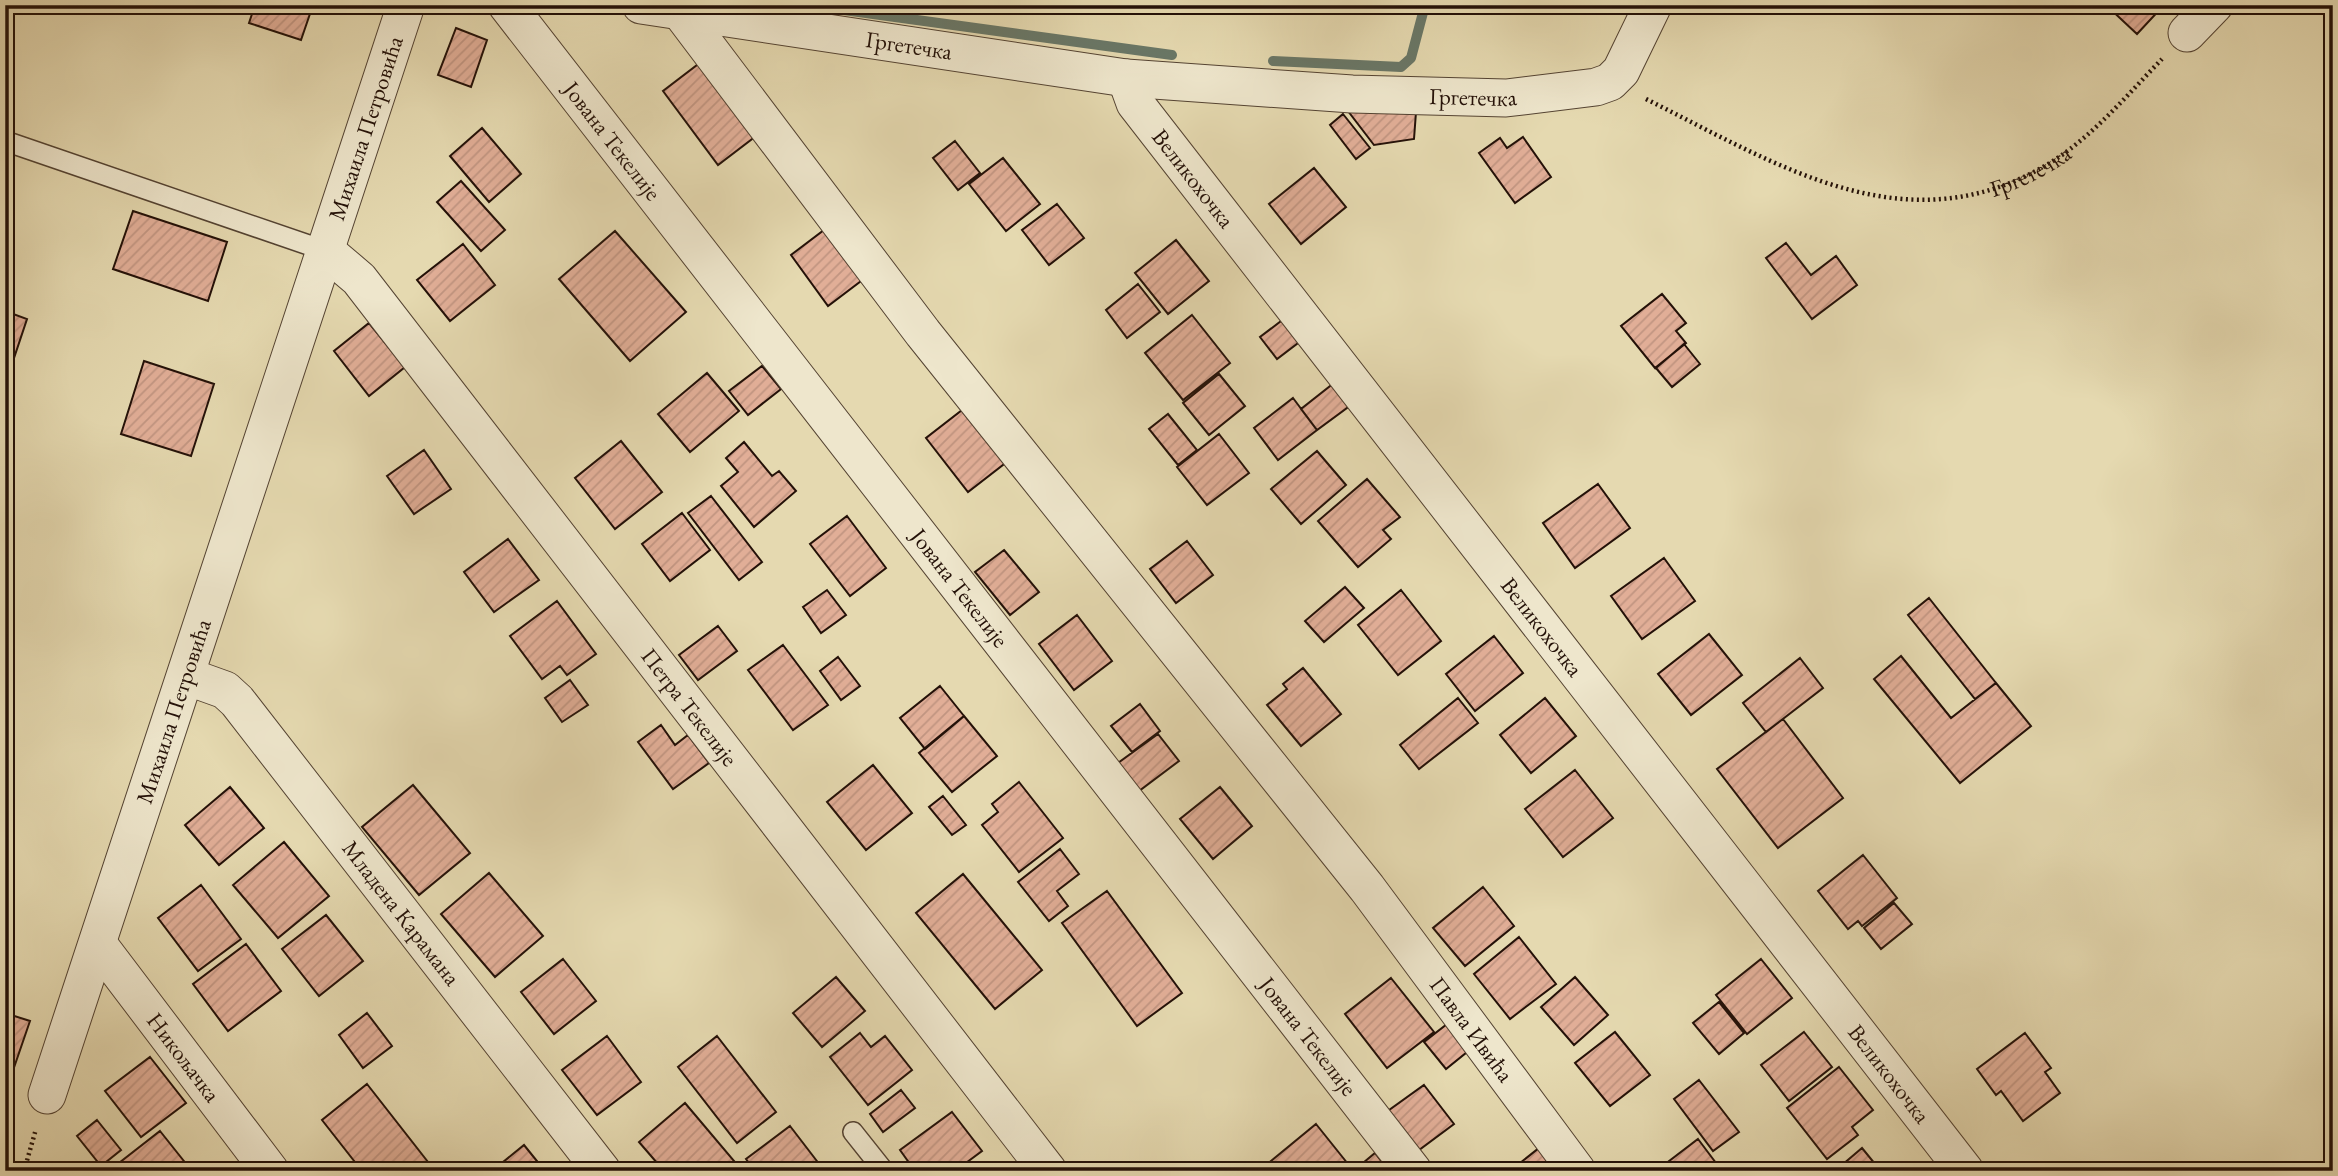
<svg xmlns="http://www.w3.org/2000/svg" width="2338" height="1176" font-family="'EB Garamond',serif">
	<defs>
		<pattern id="building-hatch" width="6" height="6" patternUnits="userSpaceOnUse" patternTransform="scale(1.75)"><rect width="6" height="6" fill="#e1ae97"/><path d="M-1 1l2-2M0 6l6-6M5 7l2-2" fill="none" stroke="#c19581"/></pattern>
	</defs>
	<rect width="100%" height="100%" fill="#e5d9b0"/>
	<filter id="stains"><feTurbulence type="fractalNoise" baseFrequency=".00286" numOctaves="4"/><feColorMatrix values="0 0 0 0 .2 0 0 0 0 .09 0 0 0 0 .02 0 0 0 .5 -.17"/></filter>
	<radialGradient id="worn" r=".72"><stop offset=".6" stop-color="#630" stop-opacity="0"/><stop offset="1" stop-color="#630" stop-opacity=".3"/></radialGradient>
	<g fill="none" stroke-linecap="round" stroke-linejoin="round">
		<path stroke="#697767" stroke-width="10" d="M 844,10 L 1172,55
			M 1273,61 L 1401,67 L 1411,58 L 1425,5"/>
	</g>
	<path fill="url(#building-hatch)" stroke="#241108" stroke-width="2" d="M 255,5 L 313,5 L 301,40 L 249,23 Z
		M 2106,5 L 2164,5 L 2137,34 Z
		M 456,28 L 487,40 L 471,87 L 438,75 Z
		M 701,62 L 756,136 L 718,165 L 663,91 Z
		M 1348,111 L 1416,112 L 1414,139 L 1374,145 Z
		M 1343,114 L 1370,148 L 1356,159 L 1330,125 Z
		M 482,128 L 521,174 L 489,202 L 450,156 Z
		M 1523,137 L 1551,177 L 1515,203 L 1479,153 L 1500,138 L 1507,148 Z
		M 955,141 L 980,173 L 958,190 L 933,158 Z
		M 1003,158 L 1040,204 L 1006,231 L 969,184 Z
		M 1314,168 L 1346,207 L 1301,244 L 1269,204 Z
		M 461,181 L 505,230 L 481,251 L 437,202 Z
		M 1057,204 L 1084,238 L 1049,265 L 1022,230 Z
		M 133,211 L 227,242 L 208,301 L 113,269 Z
		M 828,227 L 865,278 L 828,306 L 791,255 Z
		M 615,231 L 686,312 L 630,361 L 559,279 Z
		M 1176,240 L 1209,281 L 1168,314 L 1135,273 Z
		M 1786,243 L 1811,275 L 1836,256 L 1857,285 L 1812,319 L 1766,258 Z
		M 463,244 L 495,285 L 450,321 L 417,280 Z
		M 1138,284 L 1160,312 L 1127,338 L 1106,310 Z
		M 1662,294 L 1686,323 L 1676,331 L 1686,343 L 1655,368 L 1621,326 Z
		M 5,311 L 27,319 L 6,382 L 5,382 Z
		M 1192,315 L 1230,363 L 1183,400 L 1145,353 Z
		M 1285,318 L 1302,340 L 1277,359 L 1260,337 Z
		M 369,323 L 405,367 L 369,396 L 334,351 Z
		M 1684,344 L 1700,364 L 1672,387 L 1656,368 Z
		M 144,361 L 214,384 L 191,456 L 121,434 Z
		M 762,366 L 781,389 L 748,415 L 729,391 Z
		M 707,373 L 739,411 L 690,452 L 658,414 Z
		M 1219,374 L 1245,406 L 1209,435 L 1183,403 Z
		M 1334,383 L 1351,405 L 1317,430 L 1301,409 Z
		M 1293,398 L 1317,430 L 1278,460 L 1254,428 Z
		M 966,407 L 1008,461 L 968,492 L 926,438 Z
		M 1168,414 L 1197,450 L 1178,465 L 1149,429 Z
		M 1219,434 L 1249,473 L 1207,505 L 1177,467 Z
		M 621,441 L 662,492 L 615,529 L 575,478 Z
		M 744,442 L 772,476 L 779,471 L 796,491 L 754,527 L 721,486 L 738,472 L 726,458 Z
		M 424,450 L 451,489 L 414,514 L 387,476 Z
		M 1317,451 L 1346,485 L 1301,524 L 1271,489 Z
		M 1367,479 L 1400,517 L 1383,530 L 1391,539 L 1358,567 L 1318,521 Z
		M 1598,484 L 1630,528 L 1575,568 L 1543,523 Z
		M 711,496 L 762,562 L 739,580 L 688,513 Z
		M 682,513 L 710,550 L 670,581 L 642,544 Z
		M 847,516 L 886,568 L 850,596 L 810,544 Z
		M 508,539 L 539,580 L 494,612 L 464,572 Z
		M 1187,541 L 1213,575 L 1176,603 L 1150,569 Z
		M 1004,550 L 1039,592 L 1010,615 L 975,572 Z
		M 1664,558 L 1695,601 L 1642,639 L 1611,596 Z
		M 1345,587 L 1364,608 L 1324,642 L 1305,621 Z
		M 827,590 L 846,615 L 821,633 L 803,607 Z
		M 1401,590 L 1441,641 L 1398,675 L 1358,625 Z
		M 1929,598 L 1996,683 L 1975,699 L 1908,615 Z
		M 557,601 L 596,654 L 567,675 L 560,666 L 542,679 L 510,636 Z
		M 1077,615 L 1112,661 L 1074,690 L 1039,644 Z
		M 718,626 L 737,651 L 698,680 L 679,655 Z
		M 1709,634 L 1742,675 L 1691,715 L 1658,674 Z
		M 1494,636 L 1523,673 L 1475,711 L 1446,674 Z
		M 783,645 L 828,705 L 793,730 L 748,670 Z
		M 1901,656 L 1951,718 L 1996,683 L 2031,726 L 1960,783 L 1874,679 Z
		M 838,657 L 860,686 L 841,700 L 820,671 Z
		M 1800,658 L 1823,688 L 1766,732 L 1743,703 Z
		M 1303,668 L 1341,714 L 1301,746 L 1267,705 L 1287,689 L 1283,684 Z
		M 570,680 L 588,705 L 562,722 L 545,698 Z
		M 940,686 L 964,716 L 925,749 L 900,718 Z
		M 1458,698 L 1478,723 L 1419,769 L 1400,745 Z
		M 1545,698 L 1576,736 L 1531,773 L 1500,735 Z
		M 1140,704 L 1160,731 L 1132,752 L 1111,726 Z
		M 964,716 L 997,756 L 952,792 L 919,753 Z
		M 1783,719 L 1843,798 L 1778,848 L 1717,769 Z
		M 661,725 L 675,745 L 688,735 L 709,763 L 673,789 L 638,742 Z
		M 1158,734 L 1179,761 L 1139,791 L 1118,763 Z
		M 873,765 L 912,813 L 866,850 L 827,802 Z
		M 1575,770 L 1613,818 L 1563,857 L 1525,809 Z
		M 1019,782 L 1063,838 L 1019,872 L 982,825 L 998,812 L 992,804 Z
		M 413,785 L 470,853 L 419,895 L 362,827 Z
		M 230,787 L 264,828 L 219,865 L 185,825 Z
		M 1220,787 L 1252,826 L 1213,859 L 1180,819 Z
		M 943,796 L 966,825 L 952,835 L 929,807 Z
		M 284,842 L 329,896 L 278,938 L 233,885 Z
		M 1060,849 L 1079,874 L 1057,891 L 1068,906 L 1049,921 L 1018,882 Z
		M 1863,855 L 1897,898 L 1862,926 L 1858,921 L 1848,929 L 1818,891 Z
		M 489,873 L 543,936 L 495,977 L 441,914 Z
		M 963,874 L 1042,970 L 995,1009 L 916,913 Z
		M 201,885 L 241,939 L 198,971 L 158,918 Z
		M 1483,887 L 1514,926 L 1465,966 L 1433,928 Z
		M 1107,891 L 1182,993 L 1137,1026 L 1062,923 Z
		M 1894,903 L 1912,924 L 1881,949 L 1864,928 Z
		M 326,915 L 363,961 L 319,996 L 282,949 Z
		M 1519,937 L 1556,984 L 1510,1019 L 1474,974 Z
		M 246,944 L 281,991 L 228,1031 L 193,984 Z
		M 563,959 L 596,1001 L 554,1034 L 521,992 Z
		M 1761,959 L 1792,998 L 1747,1034 L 1716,995 Z
		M 836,977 L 865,1011 L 822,1047 L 793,1013 Z
		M 1575,977 L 1608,1015 L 1574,1045 L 1541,1007 Z
		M 1391,978 L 1434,1032 L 1387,1068 L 1345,1014 Z
		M 1719,1002 L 1744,1033 L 1719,1054 L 1693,1023 Z
		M 5,1013 L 30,1021 L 8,1085 L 5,1084 Z
		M 367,1013 L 392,1046 L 363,1068 L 339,1035 Z
		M 1451,1021 L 1472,1048 L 1446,1069 L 1424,1042 Z
		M 1615,1032 L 1650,1075 L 1610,1106 L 1575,1063 Z
		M 1804,1032 L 1832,1067 L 1789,1101 L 1761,1065 Z
		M 860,1033 L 871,1047 L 885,1036 L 912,1070 L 868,1105 L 830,1057 Z
		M 2025,1033 L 2051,1068 L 2045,1072 L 2060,1093 L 2023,1121 L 2001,1091 L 1996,1095 L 1977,1069 Z
		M 607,1036 L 641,1082 L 597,1115 L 562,1070 Z
		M 717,1036 L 776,1112 L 737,1143 L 678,1067 Z
		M 150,1057 L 186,1103 L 141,1137 L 105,1091 Z
		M 1839,1067 L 1873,1110 L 1852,1127 L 1858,1135 L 1827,1159 L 1787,1108 Z
		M 1699,1080 L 1739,1132 L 1713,1151 L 1674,1099 Z
		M 367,1084 L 435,1171 L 362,1171 L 322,1120 Z
		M 1424,1085 L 1454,1124 L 1415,1153 L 1385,1113 Z
		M 901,1090 L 915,1108 L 883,1132 L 870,1114 Z
		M 685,1103 L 740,1168 L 736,1171 L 664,1171 L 639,1142 Z
		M 952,1112 L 982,1151 L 955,1171 L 915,1171 L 900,1150 Z
		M 97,1120 L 121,1150 L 101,1166 L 77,1136 Z
		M 1316,1124 L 1352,1169 L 1279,1171 L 1271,1161 Z
		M 790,1126 L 823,1169 L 755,1171 L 746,1159 Z
		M 160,1131 L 191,1170 L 125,1171 L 119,1163 Z
		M 1698,1139 L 1722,1171 L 1662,1171 L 1660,1168 Z
		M 1544,1144 L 1565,1171 L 1510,1171 Z
		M 524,1145 L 545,1171 L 492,1171 Z
		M 1862,1148 L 1880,1170 L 1835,1171 Z
		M 1375,1153 L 1389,1171 L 1368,1171 L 1363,1163 Z
		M 200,1163 L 206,1171 L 191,1171 Z"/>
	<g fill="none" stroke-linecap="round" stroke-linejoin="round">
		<defs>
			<path id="lane" d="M 5,141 L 326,251
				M 853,1132 L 884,1171"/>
			<g id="street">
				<path id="s2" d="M 507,5 L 1413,1171"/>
				<path id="s3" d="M 641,5 L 1126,78 L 1352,94 L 1506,98 L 1596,87 L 1610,82 L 1621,71 L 1653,5"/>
				<path id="s4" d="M 680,11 L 923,333 L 1367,888 L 1577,1171"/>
				<path d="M 2187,33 L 2214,5"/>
				<path id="s5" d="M 1126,78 L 1135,103 L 1965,1171"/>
				<path id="s6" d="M 326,251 L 359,279 L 1048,1171"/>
				<path id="s7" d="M 186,676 L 225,690 L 237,701 L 602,1171"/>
				<path id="s8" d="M 98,944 L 270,1171"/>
				<path id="s9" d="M 47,1095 L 406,5"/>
			</g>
		</defs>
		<use href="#lane" stroke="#544332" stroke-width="22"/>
		<use href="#street" stroke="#544332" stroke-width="39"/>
		<g stroke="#241108" stroke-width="4.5" stroke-dasharray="2 3.5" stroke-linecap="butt">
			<path id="s1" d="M 1646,99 C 1779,165 1908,251 2053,161 C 2095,134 2128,94 2162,59"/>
			<path d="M 24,1171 L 36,1129"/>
		</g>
		<use href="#lane" stroke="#eee6cc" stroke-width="19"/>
		<use href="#street" stroke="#eee6cc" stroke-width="37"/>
	</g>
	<g text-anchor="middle" stroke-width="5" stroke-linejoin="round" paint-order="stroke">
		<g font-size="23" fill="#241108" stroke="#eee6cc">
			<text dy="8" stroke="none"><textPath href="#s3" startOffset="271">Гргетечка</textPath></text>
			<text dy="8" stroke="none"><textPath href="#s3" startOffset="838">Гргетечка</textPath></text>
			<text dy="8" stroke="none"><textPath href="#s9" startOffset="1018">Михаила Петровића</textPath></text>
			<text dy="8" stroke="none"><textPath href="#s2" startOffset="172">Јована Текелије</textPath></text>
			<text dy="8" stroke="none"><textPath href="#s1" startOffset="410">Гргетечка</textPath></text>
			<text dy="8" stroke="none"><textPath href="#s5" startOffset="122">Великохочка</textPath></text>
			<text dy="8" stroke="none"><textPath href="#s2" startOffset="738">Јована Текелије</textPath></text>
			<text dy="8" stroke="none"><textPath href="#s5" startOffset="690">Великохочка</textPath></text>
			<text dy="8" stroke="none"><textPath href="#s6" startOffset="584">Петра Текелије</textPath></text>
			<text dy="8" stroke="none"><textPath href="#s9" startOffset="404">Михаила Петровића</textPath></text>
			<text dy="8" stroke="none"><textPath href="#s7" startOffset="326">Младена Карамана</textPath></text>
			<text dy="8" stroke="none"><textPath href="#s4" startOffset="1290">Павла Ивића</textPath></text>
			<text dy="8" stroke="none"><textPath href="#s2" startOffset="1306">Јована Текелије</textPath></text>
			<text dy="8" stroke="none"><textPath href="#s8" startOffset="142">Никољачка</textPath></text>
			<text dy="8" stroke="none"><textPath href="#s5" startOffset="1256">Великохочка</textPath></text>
		</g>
	</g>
	<rect width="2338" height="1176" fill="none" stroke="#e5d9b0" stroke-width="28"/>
	<rect x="7" y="7" width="2324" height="1162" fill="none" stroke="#241108" stroke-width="3.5"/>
	<rect x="14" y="14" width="2310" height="1148" fill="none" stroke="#241108" stroke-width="2"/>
	<rect width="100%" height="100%" filter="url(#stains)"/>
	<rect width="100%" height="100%" fill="url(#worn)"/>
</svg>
